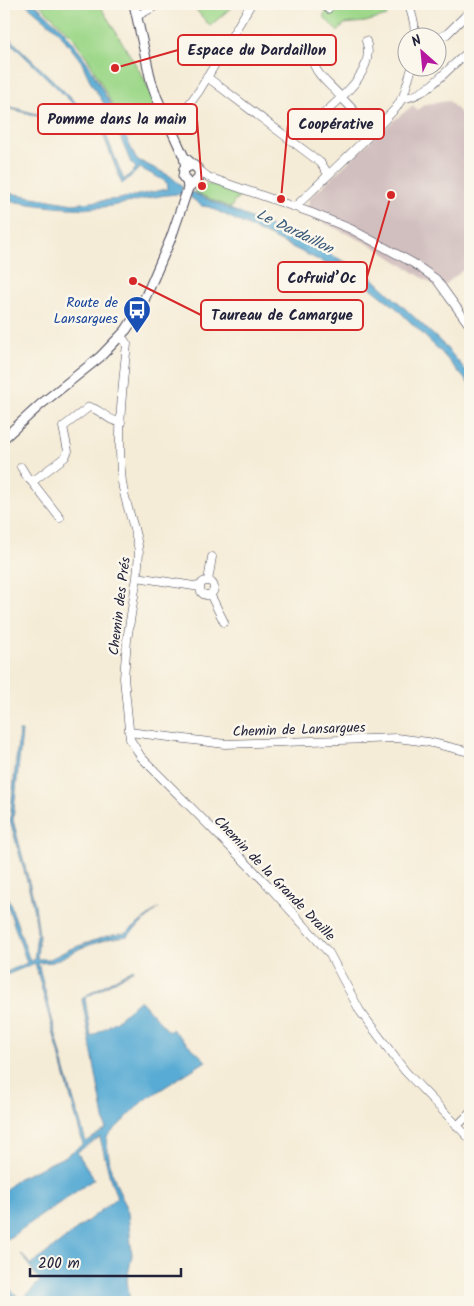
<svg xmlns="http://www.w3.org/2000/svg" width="474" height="1306" font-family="Kalam,sans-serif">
	<rect width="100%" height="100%" fill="#fbf7ec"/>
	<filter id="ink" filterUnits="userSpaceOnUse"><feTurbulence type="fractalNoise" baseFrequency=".02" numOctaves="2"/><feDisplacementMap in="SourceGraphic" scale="10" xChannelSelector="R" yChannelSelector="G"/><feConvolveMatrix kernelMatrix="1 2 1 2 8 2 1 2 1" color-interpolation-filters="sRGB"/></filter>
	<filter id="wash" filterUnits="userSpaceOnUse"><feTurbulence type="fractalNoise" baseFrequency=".0096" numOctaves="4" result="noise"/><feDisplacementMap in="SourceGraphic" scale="20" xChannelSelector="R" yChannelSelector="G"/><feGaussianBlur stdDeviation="1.12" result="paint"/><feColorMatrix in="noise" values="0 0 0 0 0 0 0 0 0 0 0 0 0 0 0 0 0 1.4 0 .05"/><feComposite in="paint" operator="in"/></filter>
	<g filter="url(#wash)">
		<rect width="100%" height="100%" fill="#f5ecd7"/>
		<path fill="#d1bfbf" d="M 449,101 L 470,124 L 470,264 L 440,289 L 373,246 L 305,214 L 310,198 L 380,132 L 413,105 L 417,110 L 425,104 Z"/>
		<path fill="#9fd88b" stroke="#607d63" d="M 39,4 L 99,4 L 145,80 L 159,117 L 130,138 L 88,59 L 73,37 Z
			M 191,4 L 231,4 L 233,6 L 210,26 Z
			M 358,4 L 382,4 L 387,16 L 365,22 L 344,24 L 338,32 L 323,16 L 331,6 L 353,7 Z
			M 207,184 L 218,186 L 242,195 L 234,202 L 231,208 L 194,192 L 199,185 Z"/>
		<path fill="#59abd4" stroke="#3e6688" d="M 26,4 L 35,4 L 63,30 L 87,62 L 112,107 L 136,159 L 170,176 L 182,186 L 182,194 C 155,194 130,204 103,207 C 69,211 37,205 4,200 L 4,192 L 73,204 L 119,199 L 167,189 L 168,185 L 165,181 L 140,168 L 122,184 L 103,134 L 4,107 L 4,105 L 98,131 L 100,130 L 4,36 L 4,33 L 104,130 L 124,180 L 136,168 L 131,163 L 110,113 L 92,85 L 81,61 L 58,31 Z
			M 191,192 L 303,241 L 366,272 L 443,344 L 470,375 L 470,385 L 441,352 L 394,306 L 362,281 L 209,207 L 202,206 L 190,197 Z
			M 19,731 L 22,731 L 13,820 L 35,905 L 39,935 L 37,959 L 50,959 L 70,949 L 107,936 L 126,933 L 159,908 L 127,936 L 108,939 L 81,948 L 53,962 L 38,963 L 65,1071 L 86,1142 L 106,1129 L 82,999 L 87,995 L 133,969 L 134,970 L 85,998 L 91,1037 L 115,1022 L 140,1000 L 169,1032 L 172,1029 L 206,1061 L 143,1101 L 106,1138 L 111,1170 L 128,1213 L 132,1255 L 127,1280 L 130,1302 L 18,1302 L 4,1289 L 4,1284 L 22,1300 L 40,1281 L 21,1254 L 31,1265 L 117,1198 L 110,1178 L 100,1137 L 77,1152 L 94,1179 L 6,1240 L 4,1237 L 4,1191 L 17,1179 L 66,1156 L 83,1144 L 35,963 L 4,976 L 4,973 L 27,963 L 4,895 L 4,886 L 30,961 L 34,960 L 37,933 L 36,922 L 30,892 L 10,820 Z"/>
	</g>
	<g filter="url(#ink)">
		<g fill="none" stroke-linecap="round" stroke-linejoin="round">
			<defs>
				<path id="minor" d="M 323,4 L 328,9
					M 409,4 L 414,23 L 415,38
					M 137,16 L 159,4
					M 436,39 L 447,34 L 465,16 L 470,15
					M 310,49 C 313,75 326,80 341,97 C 352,108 363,120 373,132
					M 207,77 L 321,163 L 328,174
					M 401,99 C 430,96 448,66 470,51
					M 310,122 L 318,119 C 337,101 377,72 366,41
					M 171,128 L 199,91 L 251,4
					M 199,170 L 208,177 L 312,213 L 351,229 L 413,263 L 436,279 L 470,326
					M 295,207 L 373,132 L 396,108 L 403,97 L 412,68
					M 121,336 L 127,344 C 122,389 117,437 122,482 C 125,506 137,529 139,553 L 137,577 L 127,640 L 124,678 L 130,739 L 141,757 L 265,882 L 329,953 L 360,1011 L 405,1071 L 470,1139
					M 21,467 L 27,477 L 32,482 L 65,457 L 68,451 L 63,427 L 89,407 C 101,409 108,422 121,422
					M 32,482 L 60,518
					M 137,577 L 200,587
					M 208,581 L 212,557
					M200 588a7 7 0 1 1 14 0a7 7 0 1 1-14 0Z
					M 210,594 L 224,622
					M 129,732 L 225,744 L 397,738 L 428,742 L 470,752
					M 457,1126 L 470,1113"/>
				<path id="major" d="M 134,4 L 151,81 L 157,98 L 184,157 L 186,168
					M 188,188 L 187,182 L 183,177 L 184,169 L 190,166
					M 4,438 L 40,405 L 100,357 L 126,330 L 141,307 L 152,282 L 171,238 L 188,188 L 199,178 L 199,170 L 184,157"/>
			</defs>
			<use href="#minor" stroke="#424052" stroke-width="9"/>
			<use href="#major" stroke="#424052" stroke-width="11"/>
			<use href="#minor" stroke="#fff" stroke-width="8"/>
			<use href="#major" stroke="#fff" stroke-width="9"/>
		</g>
	</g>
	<defs>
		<symbol id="bus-pin" viewBox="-11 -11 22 30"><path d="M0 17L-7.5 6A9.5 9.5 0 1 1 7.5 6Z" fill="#1a4fb4" stroke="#fbf7ec"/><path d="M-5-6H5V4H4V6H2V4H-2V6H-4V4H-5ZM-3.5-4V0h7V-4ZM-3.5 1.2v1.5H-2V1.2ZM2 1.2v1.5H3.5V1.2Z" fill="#fff"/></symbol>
	</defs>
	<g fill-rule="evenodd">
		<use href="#bus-pin" x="121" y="294" width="32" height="43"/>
	</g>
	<g text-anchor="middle" stroke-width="5" stroke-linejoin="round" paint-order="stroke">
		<g font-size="14" fill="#164399" stroke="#fbf7ec" text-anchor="end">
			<text x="118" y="307">Route de<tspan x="118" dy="16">Lansargues</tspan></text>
		</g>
		<g font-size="14" fill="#22223b" stroke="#fbf7ec">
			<text transform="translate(119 606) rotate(-83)" y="5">Chemin des Prés</text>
			<text transform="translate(299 729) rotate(-2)" y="5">Chemin de Lansargues</text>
			<text transform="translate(275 878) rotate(46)" y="5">Chemin de la Grande Draille</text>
		</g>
		<g font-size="15" font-style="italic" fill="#385978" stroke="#fbf7ec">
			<text transform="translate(295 231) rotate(26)" y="5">Le Dardaillon</text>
		</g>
	</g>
	<path fill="none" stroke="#d62828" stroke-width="2" d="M115 68L178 50M202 186L197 119M281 199L288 124M391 195L367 277M133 281L201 315"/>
	<g fill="#d62828" stroke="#fbf7ec" stroke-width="2">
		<circle cx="115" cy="68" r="5"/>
		<circle cx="202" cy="186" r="5"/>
		<circle cx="281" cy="199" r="5"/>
		<circle cx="391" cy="195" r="5"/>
		<circle cx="133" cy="281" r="5"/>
	</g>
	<g fill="#fbf7ec" stroke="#d62828" stroke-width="2">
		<rect x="178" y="35" width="158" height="30" rx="5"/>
		<rect x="38" y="104" width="159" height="30" rx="5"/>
		<rect x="288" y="109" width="96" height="30" rx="5"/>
		<rect x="278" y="262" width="89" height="30" rx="5"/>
		<rect x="201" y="300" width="162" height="30" rx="5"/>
	</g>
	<g font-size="15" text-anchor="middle" font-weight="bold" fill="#22223b">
		<text x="257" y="55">Espace du Dardaillon</text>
		<text x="117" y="124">Pomme dans la main</text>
		<text x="336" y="129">Coopérative</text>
		<text x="322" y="283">Cofruid’Oc</text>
		<text x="282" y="320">Taureau de Camargue</text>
	</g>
	<rect width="474" height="1306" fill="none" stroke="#fbf7ec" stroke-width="20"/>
	<g transform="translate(422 52) rotate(333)"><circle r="24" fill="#fbf7ec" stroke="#a4a2a5"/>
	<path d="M0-4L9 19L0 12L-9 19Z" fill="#b5179e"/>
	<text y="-8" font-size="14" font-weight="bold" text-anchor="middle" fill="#22223b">N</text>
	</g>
	<path d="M30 1268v8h151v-8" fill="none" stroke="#22223b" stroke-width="2.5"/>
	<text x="38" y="1268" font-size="15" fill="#22223b" stroke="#fbf7ec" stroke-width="4" paint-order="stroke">200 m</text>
</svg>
